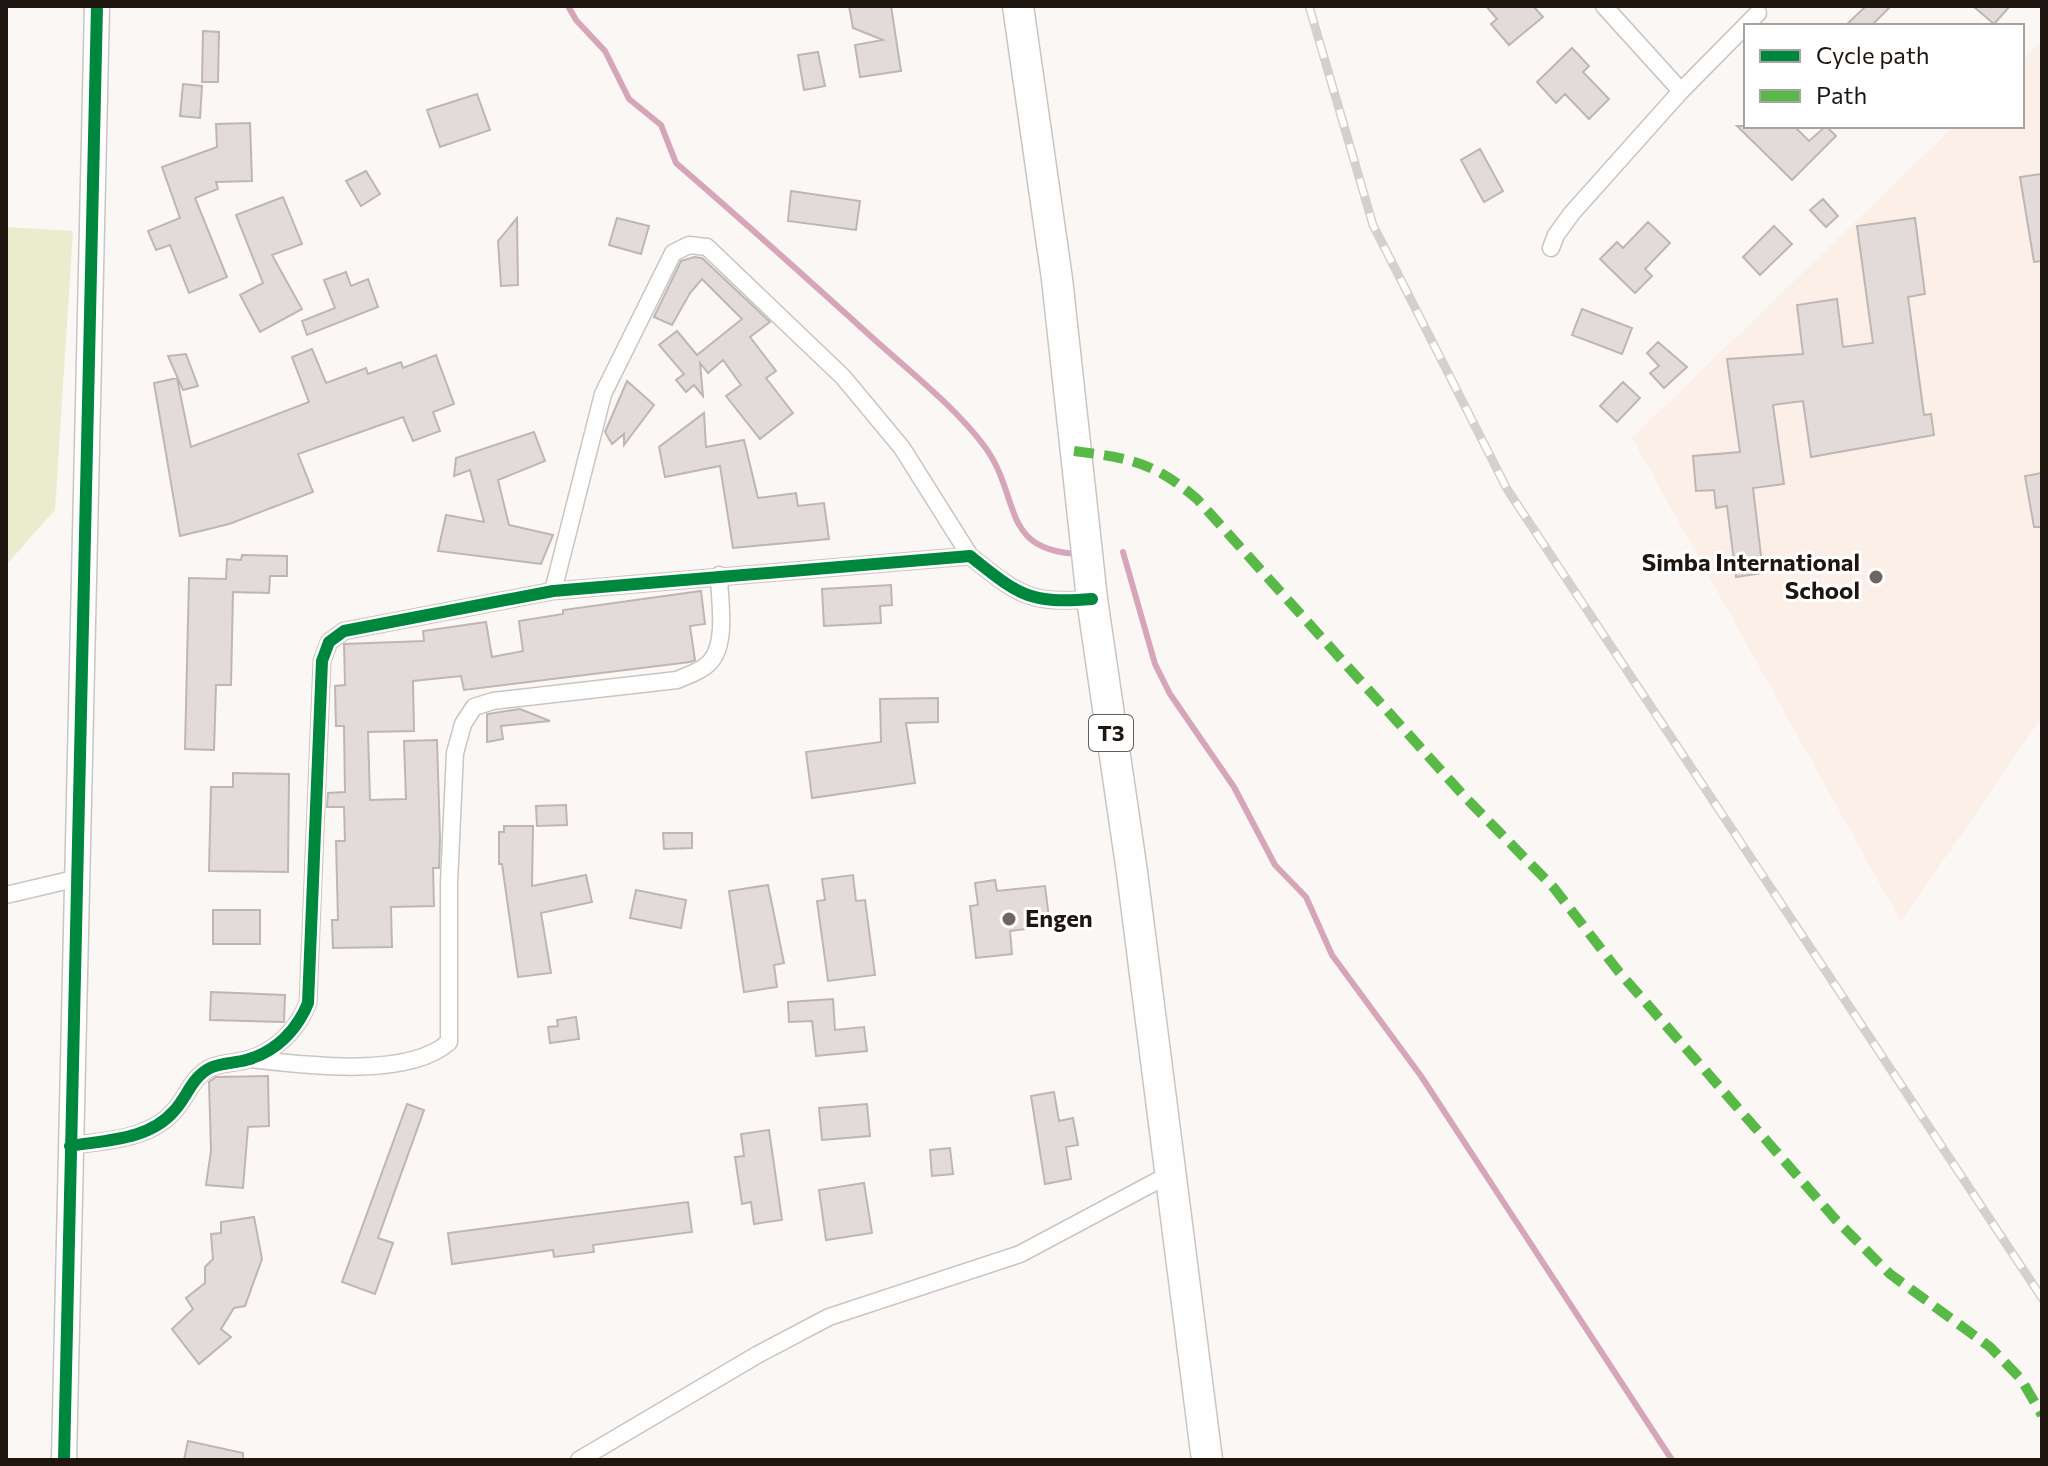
<svg xmlns="http://www.w3.org/2000/svg" width="2048" height="1466" font-family="Commissioner,sans-serif">
	<rect width="100%" height="100%" fill="#faf7f5"/>
	<path fill="#fcefe7" d="M 2042,41 L 2042,717 L 1901,922 L 1632,438 L 1954,126 L 2022,126 L 2022,60 Z"/>
	<path fill="#ebeccd" d="M 6,227 L 73,231 L 55,510 L 6,565 Z"/>
	<g fill="none" stroke-linecap="round" stroke-linejoin="round">
		<path stroke="#d6a5ba" stroke-width="6" d="M 568,6 L 576,20 L 605,51 L 629,99 L 661,125 L 676,163 C 743,221 810,281 876,341 C 912,373 956,408 985,447 C 1022,498 999,551 1080,554
			M 1123,552 L 1155,664 L 1170,694 L 1234,787 L 1275,865 L 1306,897 L 1332,955 L 1421,1076 L 1672,1460"/>
	</g>
	<path fill="#e3dbda" stroke="#beb6b5" stroke-width="2" d="M 849,6 L 891,6 L 901,71 L 860,77 L 855,45 L 883,40 L 853,28 Z
		M 1486,6 L 1533,6 L 1543,17 L 1509,45 L 1491,24 L 1497,19 Z
		M 1866,6 L 1891,6 L 1871,26 L 1845,26 Z
		M 1973,6 L 2010,6 L 1994,24 Z
		M 203,31 L 219,32 L 218,82 L 202,82 Z
		M 1572,48 L 1589,66 L 1583,72 L 1609,99 L 1589,119 L 1565,94 L 1556,103 L 1537,82 Z
		M 818,52 L 825,86 L 804,90 L 798,55 Z
		M 183,84 L 202,86 L 200,118 L 180,116 Z
		M 477,94 L 490,130 L 440,147 L 427,110 Z
		M 250,123 L 252,181 L 216,182 L 218,189 L 195,198 L 227,277 L 189,293 L 170,245 L 156,250 L 148,231 L 180,218 L 162,167 L 217,147 L 216,124 Z
		M 1737,126 L 1794,126 L 1809,141 L 1826,126 L 1836,136 L 1792,180 Z
		M 1480,149 L 1503,191 L 1484,202 L 1461,160 Z
		M 366,171 L 380,194 L 361,206 L 346,181 Z
		M 2042,174 L 2042,261 L 2034,262 L 2020,177 Z
		M 791,191 L 860,201 L 856,230 L 788,221 Z
		M 283,197 L 302,244 L 272,255 L 302,309 L 260,332 L 240,295 L 263,283 L 236,215 Z
		M 1823,199 L 1838,216 L 1826,227 L 1810,210 Z
		M 517,218 L 518,285 L 501,286 L 498,241 Z
		M 617,218 L 649,226 L 641,254 L 609,245 Z
		M 1915,218 L 1925,294 L 1908,297 L 1924,415 L 1931,414 L 1934,435 L 1811,457 L 1803,401 L 1773,405 L 1784,484 L 1753,488 L 1763,573 L 1736,577 L 1727,506 L 1716,508 L 1714,490 L 1696,491 L 1693,456 L 1740,452 L 1727,359 L 1803,354 L 1797,305 L 1837,299 L 1843,347 L 1873,343 L 1857,226 Z
		M 1648,222 L 1670,243 L 1645,269 L 1652,276 L 1635,293 L 1600,259 L 1617,242 L 1623,248 Z
		M 1774,226 L 1792,244 L 1760,275 L 1743,257 Z
		M 694,257 L 702,258 L 770,322 L 750,337 L 776,371 L 766,378 L 793,413 L 760,439 L 726,396 L 741,385 L 723,360 L 708,373 L 700,363 L 703,396 L 694,385 L 686,392 L 676,380 L 684,374 L 659,345 L 677,331 L 697,355 L 742,319 L 702,279 L 690,293 L 672,325 L 654,317 L 681,261 Z
		M 346,272 L 351,286 L 368,279 L 378,307 L 307,335 L 302,321 L 335,308 L 324,280 Z
		M 1582,309 L 1632,328 L 1622,354 L 1572,335 Z
		M 1658,342 L 1687,367 L 1664,388 L 1650,373 L 1659,366 L 1647,353 Z
		M 312,349 L 326,383 L 366,368 L 368,374 L 401,362 L 403,368 L 436,355 L 454,404 L 433,412 L 440,431 L 413,441 L 403,417 L 298,454 L 313,492 L 229,524 L 180,536 L 154,383 L 177,378 L 191,447 L 309,402 L 292,357 Z
		M 186,354 L 198,386 L 183,390 L 168,356 Z
		M 627,381 L 654,405 L 624,445 L 624,434 L 612,444 L 605,432 Z
		M 1623,382 L 1640,398 L 1617,422 L 1600,406 Z
		M 704,413 L 706,447 L 744,440 L 758,498 L 796,493 L 798,506 L 824,503 L 829,539 L 733,548 L 720,466 L 665,477 L 659,447 Z
		M 534,432 L 545,461 L 498,480 L 509,525 L 553,535 L 541,564 L 438,551 L 446,515 L 484,522 L 470,470 L 454,476 L 456,458 Z
		M 2042,473 L 2042,527 L 2034,527 L 2025,476 Z
		M 242,555 L 287,556 L 287,576 L 270,576 L 269,593 L 233,592 L 231,685 L 216,685 L 214,750 L 185,749 L 189,578 L 226,579 L 227,559 L 241,560 Z
		M 891,585 L 892,605 L 880,606 L 881,623 L 824,626 L 822,589 Z
		M 701,591 L 705,624 L 690,626 L 695,660 L 690,662 L 464,690 L 461,676 L 413,681 L 414,731 L 368,732 L 370,800 L 406,799 L 404,741 L 437,740 L 440,838 L 439,868 L 433,868 L 434,906 L 391,907 L 392,947 L 333,948 L 332,920 L 338,920 L 336,841 L 345,841 L 344,807 L 327,807 L 328,793 L 345,792 L 344,726 L 336,726 L 335,686 L 345,685 L 344,644 L 424,641 L 423,631 L 486,622 L 492,657 L 523,651 L 519,621 L 563,614 L 563,610 Z
		M 938,698 L 938,722 L 906,723 L 915,783 L 812,798 L 806,752 L 881,742 L 880,699 Z
		M 520,709 L 550,721 L 501,726 L 503,739 L 487,742 L 487,714 Z
		M 233,773 L 289,774 L 288,872 L 209,871 L 211,787 L 233,787 Z
		M 566,805 L 567,825 L 537,826 L 536,806 Z
		M 504,826 L 533,826 L 532,886 L 586,875 L 592,902 L 541,913 L 551,973 L 518,977 L 502,864 L 499,864 L 499,832 L 504,832 Z
		M 663,833 L 692,833 L 692,848 L 664,849 Z
		M 853,875 L 856,901 L 865,900 L 875,975 L 828,981 L 817,901 L 825,900 L 822,879 Z
		M 995,880 L 997,891 L 1045,886 L 1050,926 L 1010,931 L 1012,954 L 976,958 L 970,906 L 978,905 L 975,883 Z
		M 768,885 L 784,963 L 774,965 L 777,987 L 744,992 L 729,891 Z
		M 636,890 L 686,900 L 681,928 L 630,918 Z
		M 213,910 L 260,910 L 260,944 L 213,944 Z
		M 211,992 L 285,995 L 284,1022 L 210,1020 Z
		M 833,999 L 835,1030 L 864,1027 L 867,1051 L 816,1056 L 812,1021 L 789,1022 L 788,1002 Z
		M 576,1017 L 579,1039 L 550,1043 L 548,1027 L 558,1026 L 557,1020 Z
		M 268,1076 L 269,1126 L 248,1127 L 243,1188 L 206,1185 L 211,1151 L 209,1082 L 216,1077 Z
		M 1054,1092 L 1059,1121 L 1073,1118 L 1078,1145 L 1066,1147 L 1071,1179 L 1045,1184 L 1031,1096 Z
		M 407,1104 L 424,1110 L 378,1238 L 393,1243 L 375,1294 L 342,1282 Z
		M 867,1104 L 870,1136 L 822,1140 L 819,1108 Z
		M 769,1130 L 782,1220 L 754,1224 L 751,1202 L 742,1204 L 735,1157 L 744,1156 L 741,1134 Z
		M 950,1148 L 953,1174 L 932,1176 L 930,1150 Z
		M 864,1183 L 872,1233 L 826,1240 L 819,1190 Z
		M 688,1202 L 692,1232 L 593,1245 L 594,1252 L 554,1257 L 553,1250 L 452,1264 L 448,1233 Z
		M 254,1217 L 262,1259 L 245,1306 L 234,1308 L 221,1329 L 231,1337 L 199,1364 L 172,1329 L 193,1309 L 186,1298 L 205,1283 L 205,1267 L 213,1259 L 211,1234 L 221,1233 L 221,1222 Z
		M 188,1441 L 243,1453 L 243,1460 L 184,1460 Z"/>
	<g fill="none" stroke-linecap="round" stroke-linejoin="round">
		<defs>
			<path id="street" d="M 1604,6 L 1681,91
				M 1551,248 L 1556,235 L 1572,213 L 1681,91 L 1758,13
				M 553,591 L 603,394 L 673,253 L 689,245 L 707,247 L 843,377 L 902,448 L 970,556
				M 6,895 L 78,878
				M 251,1059 C 303,1065 408,1079 449,1042 L 449,883 L 455,753 L 463,724 L 474,707 L 493,701 L 677,680 C 688,675 702,671 710,662 C 728,643 719,598 719,575
				M 70,1146 C 106,1140 149,1140 174,1111 C 187,1097 192,1077 210,1068 C 220,1063 235,1063 246,1060 C 276,1052 297,1030 308,1003 L 322,661 L 329,642 L 344,631 L 553,591 L 970,556 C 1019,595 1028,604 1092,599
				M 579,1460 L 757,1355 L 829,1317 L 1020,1254 L 1170,1174"/>
			<path id="secondary" d="M 64,1460 L 97,6"/>
			<path id="highway" d="M 1018,6 L 1057,279 L 1092,599 L 1132,872 L 1207,1460"/>
		</defs>
		<use href="#street" stroke="#cbc5c1" stroke-width="19"/>
		<use href="#secondary" stroke="#cbc5c1" stroke-width="27"/>
		<use href="#highway" stroke="#cbc5c1" stroke-width="33"/>
		<use href="#street" stroke="#fefefe" stroke-width="16"/>
		<use href="#secondary" stroke="#fefefe" stroke-width="24"/>
		<use href="#highway" stroke="#fefefe" stroke-width="30"/>
		<defs>
			<path id="rail" d="M 1309,6 L 1373,225 L 1507,489 L 2042,1298"/>
		</defs>
		<use href="#rail" stroke="#d2d1d0" stroke-width="9"/>
		<use href="#rail" stroke="#fff" stroke-width="6" stroke-dasharray="18" stroke-linecap="butt"/>
		<path stroke="#58b947" stroke-width="10" stroke-dasharray="20 10" stroke-linecap="butt" d="M 1074,451 C 1129,458 1154,462 1197,499 L 1464,796 L 1554,888 L 1619,972 L 1836,1220 L 1890,1274 L 1990,1347 L 2021,1379 L 2042,1415"/>
		<defs>
			<path id="cycleway" d="M 70,1146 C 106,1140 149,1140 174,1111 C 187,1097 192,1077 210,1068 C 220,1063 235,1063 246,1060 C 276,1052 297,1030 308,1003 L 322,661 L 329,642 L 344,631 L 553,591 L 970,556 C 1019,595 1028,604 1092,599
				M 64,1460 L 97,6"/>
		</defs>
		<use href="#cycleway" stroke="#fff" stroke-width="17"/>
		<use href="#cycleway" stroke="#00873e" stroke-width="12"/>
	</g>
	<g fill="#6c6560" stroke="#fff" stroke-width="3">
		<circle cx="1876" cy="577" r="8"/>
		<circle cx="1009" cy="919" r="8"/>
	</g>
	<g text-anchor="middle" stroke-width="6" stroke-linejoin="round" paint-order="stroke">
		<rect fill="#fff" stroke="#635c58" stroke-width="2" x="1089" y="715" width="44" height="36" rx="6"/>
		<g font-size="22" font-weight="bold" fill="#201610">
			<text x="1111" y="741">T3</text>
		</g>
		<g font-size="24" font-weight="bold" fill="#201610" stroke="#fff" text-anchor="end">
			<text x="1860" y="571">Simba International<tspan x="1860" dy="28">School</tspan></text>
			<text x="1025" y="927" text-anchor="start">Engen</text>
		</g>
	</g>
	<rect width="2048" height="1466" fill="none" stroke="#201610" stroke-width="16"/>
	<rect x="1744" y="24" width="280" height="104" fill="#ffffff" stroke="#a6a29f" stroke-width="2"/>
	<rect x="1760" y="50" width="40" height="12" fill="#00873e" stroke="#a6a29f" stroke-width="2"/>
	<text x="1816" y="64" font-size="24" fill="#201610">Cycle path</text>
	<rect x="1760" y="90" width="40" height="12" fill="#58b947" stroke="#a6a29f" stroke-width="2"/>
	<text x="1816" y="104" font-size="24" fill="#201610">Path</text>
</svg>
